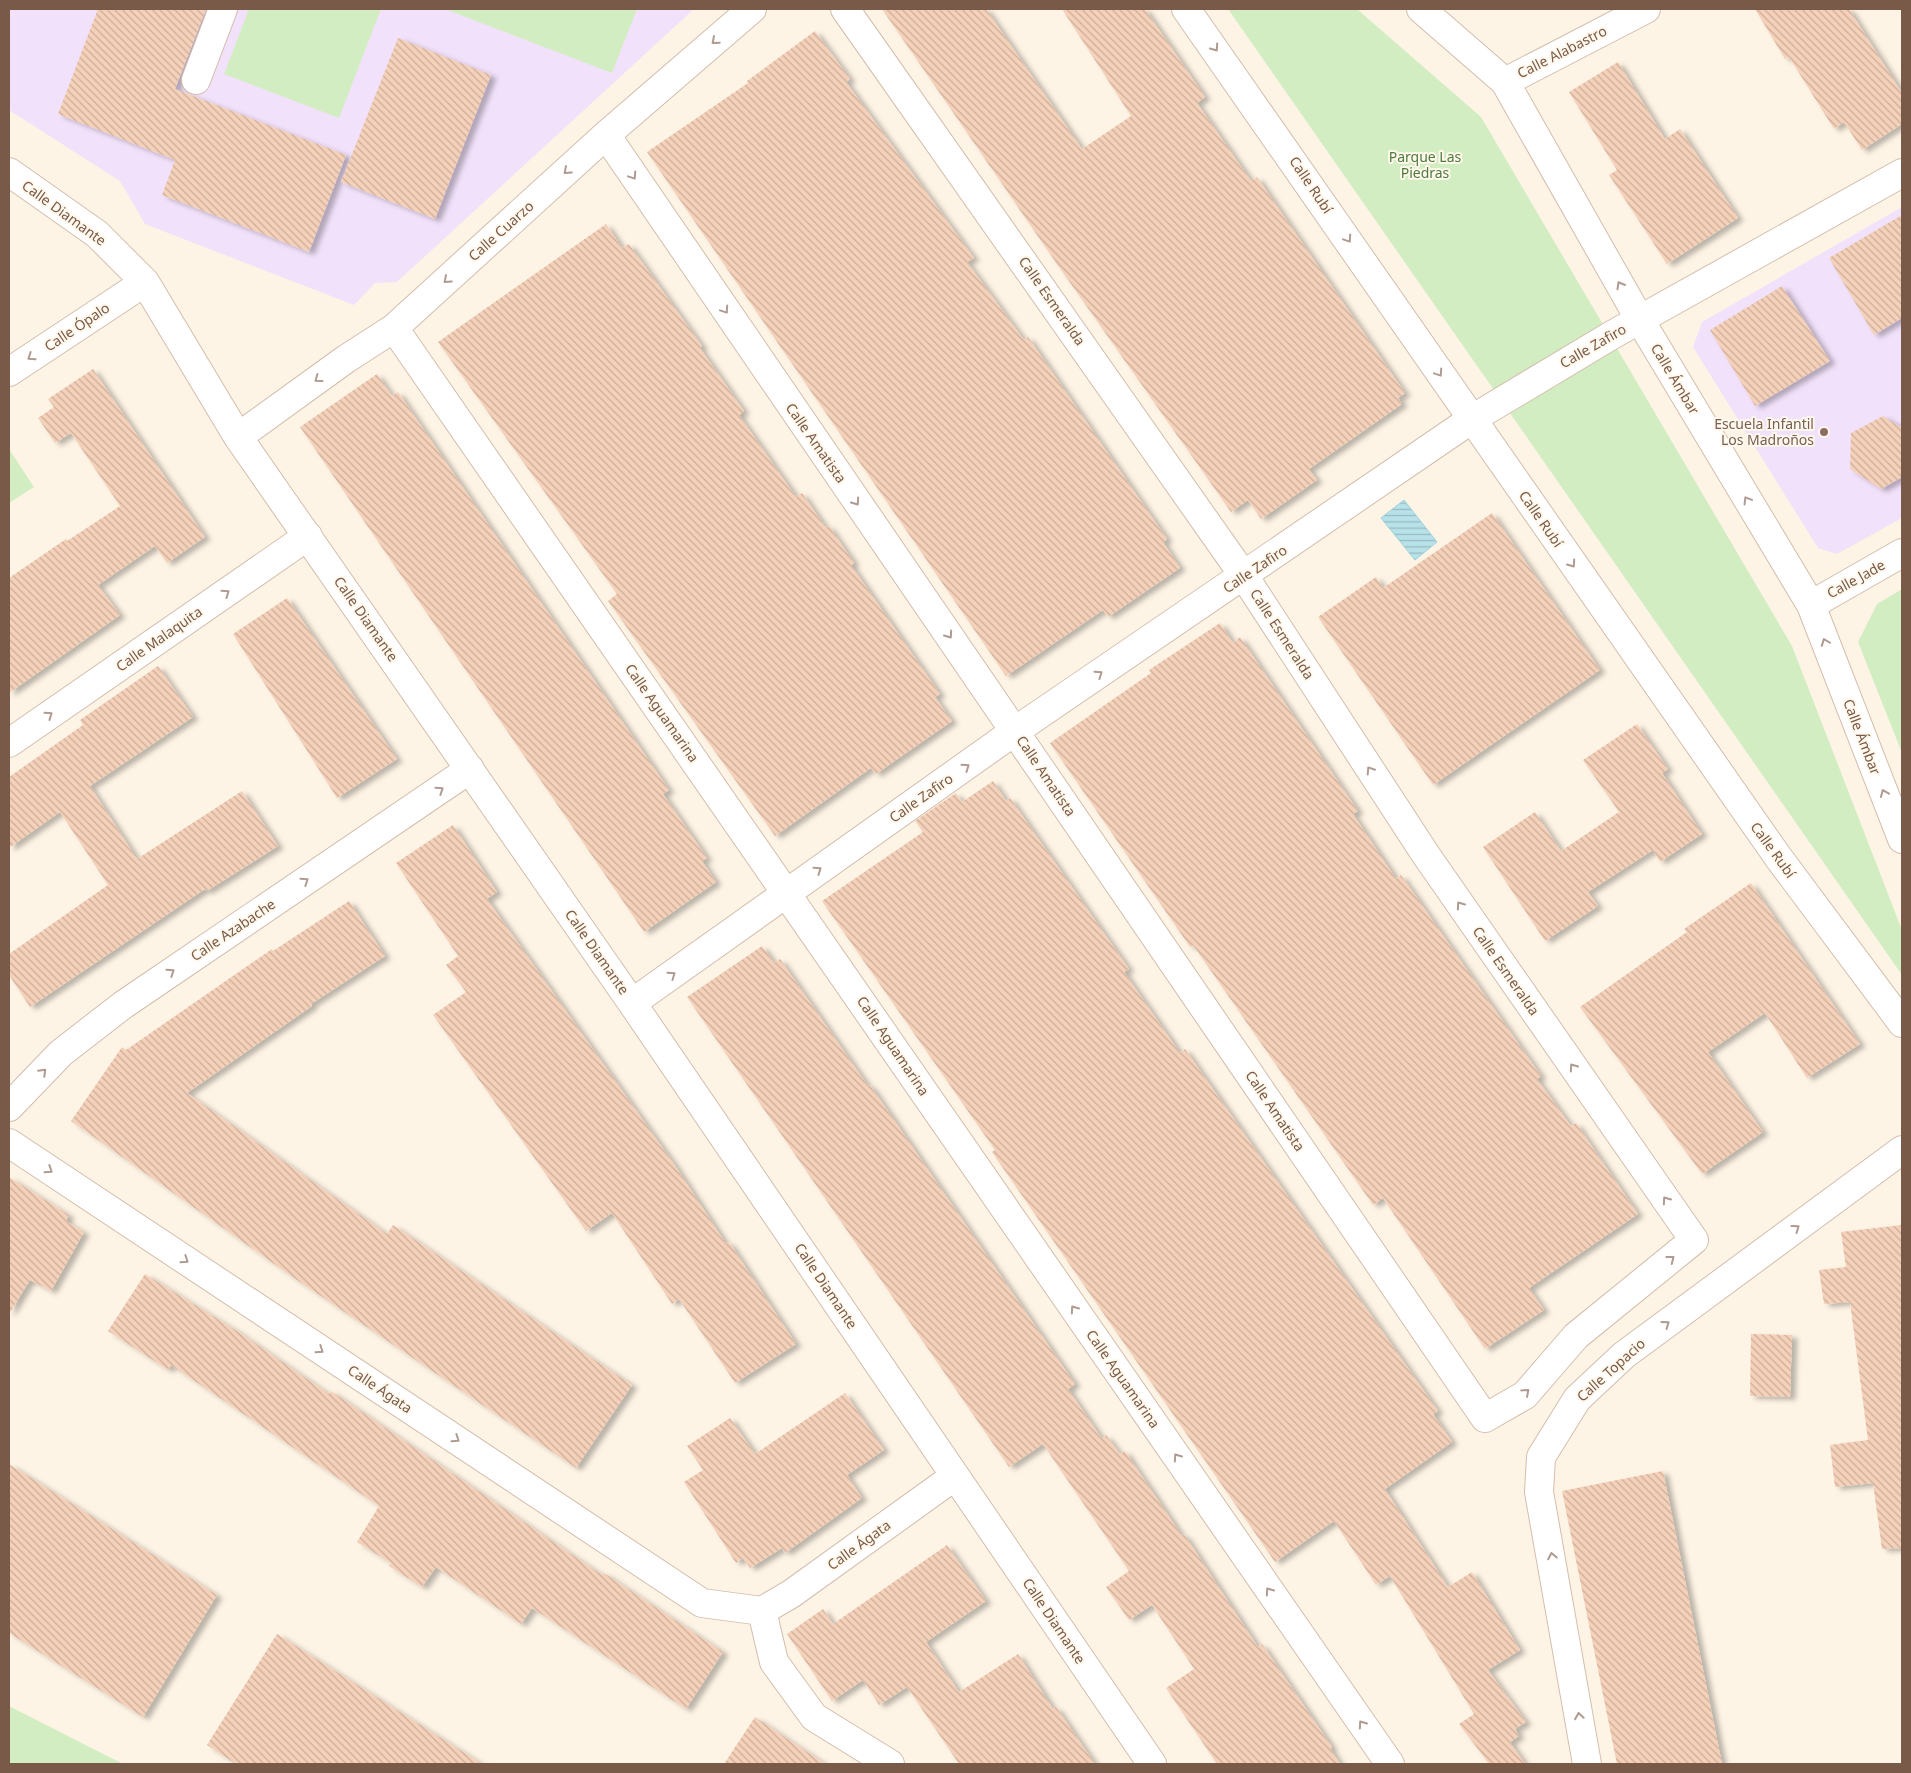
<svg xmlns="http://www.w3.org/2000/svg" width="1911" height="1773" font-family="'Noto Sans',sans-serif">
	<defs>
		<pattern id="water-rules" width="6" height="5" patternUnits="userSpaceOnUse" patternTransform="scale(1.25)"><rect width="6" height="5" fill="#b7e2e9"/><path d="M0 2.5h6" fill="none" stroke="#9ababf"/></pattern>
		<pattern id="building-back-hatch" width="6" height="6" patternUnits="userSpaceOnUse" patternTransform="scale(1.25)"><rect width="6" height="6" fill="#f5d1ba"/><path d="M-1 5l2 2M0 0l6 6M5-1l2 2" fill="none" stroke="#cbad99"/></pattern>
		<filter id="shadow"><feDropShadow dx="5.5" dy="3" stdDeviation="2.5" flood-color="#0004"/></filter>
	</defs>
	<rect width="100%" height="100%" fill="#fef4e5"/>
	<path fill="#f1e1fa" d="M 9,9 L 694,9 L 397,282 L 375,283 L 354,305 L 145,224 L 120,181 L 9,110 Z
		M 1902,207 L 1902,518 L 1837,554 L 1818,548 L 1693,347 L 1702,322 Z"/>
	<path fill="#d3edc2" d="M 249,9 L 381,9 L 339,118 L 224,74 Z
		M 445,9 L 637,9 L 612,73 Z
		M 1228,9 L 1357,9 L 1481,117 L 1792,646 L 1902,930 L 1902,975 Z
		M 9,449 L 34,487 L 9,503 Z
		M 1902,589 L 1902,753 L 1858,642 L 1877,604 Z
		M 9,1706 L 123,1764 L 9,1764 Z"/>
	<path fill="url(#water-rules)" stroke="#9dd2dc" d="M 1404,500 L 1437,542 L 1415,560 L 1381,518 Z"/>
	<path fill="url(#building-back-hatch)" filter="url(#shadow)" d="M 98,9 L 206,9 L 175,89 L 346,155 L 309,252 L 162,195 L 175,160 L 58,114 Z
		M 882,9 L 986,9 L 1082,149 L 1131,116 L 1062,9 L 1145,9 L 1205,97 L 1197,103 L 1251,181 L 1257,177 L 1405,393 L 1398,398 L 1402,404 L 1309,469 L 1317,480 L 1261,519 L 1248,500 L 1231,512 L 1059,267 Z
		M 1755,9 L 1849,9 L 1902,93 L 1902,124 L 1862,150 L 1844,122 L 1834,129 L 1789,57 L 1785,59 Z
		M 815,31 L 850,79 L 846,82 L 974,258 L 967,262 L 1024,340 L 1028,337 L 1167,539 L 1163,542 L 1180,568 L 1108,617 L 1103,610 L 1006,676 L 647,152 L 748,83 L 747,81 Z
		M 398,38 L 491,75 L 435,219 L 341,182 Z
		M 1618,62 L 1665,139 L 1680,129 L 1738,218 L 1667,264 L 1609,175 L 1617,170 L 1569,92 Z
		M 1902,215 L 1902,318 L 1874,335 L 1829,258 Z
		M 606,224 L 622,248 L 629,244 L 702,346 L 700,348 L 744,411 L 739,415 L 796,497 L 802,493 L 826,528 L 829,526 L 854,563 L 851,565 L 940,694 L 935,697 L 952,721 L 876,774 L 871,768 L 775,836 L 608,601 L 617,594 L 438,342 Z
		M 1782,286 L 1830,361 L 1755,406 L 1710,330 Z
		M 93,369 L 205,537 L 167,563 L 155,546 L 98,585 L 120,615 L 9,693 L 9,578 L 66,539 L 67,541 L 120,506 L 71,433 L 55,443 L 38,418 L 54,407 L 48,399 Z
		M 377,374 L 392,396 L 398,392 L 426,433 L 669,790 L 663,794 L 707,858 L 702,861 L 716,882 L 644,932 L 300,427 Z
		M 1883,416 L 1902,428 L 1902,477 L 1881,489 L 1850,469 L 1851,433 Z
		M 1492,513 L 1600,670 L 1433,785 L 1318,617 L 1376,577 L 1383,588 Z
		M 287,598 L 397,759 L 337,798 L 233,634 Z
		M 1220,623 L 1233,643 L 1240,637 L 1358,811 L 1353,814 L 1396,879 L 1401,875 L 1541,1076 L 1537,1079 L 1571,1126 L 1576,1123 L 1638,1214 L 1529,1288 L 1544,1310 L 1485,1349 L 1383,1198 L 1373,1205 L 1193,945 L 1190,947 L 1050,743 L 1151,673 L 1149,670 Z
		M 158,666 L 193,717 L 90,786 L 137,859 L 242,791 L 278,846 L 207,891 L 205,889 L 30,1007 L 9,975 L 9,954 L 108,885 L 60,812 L 9,848 L 9,777 L 83,725 L 80,720 Z
		M 1637,724 L 1668,769 L 1662,773 L 1702,834 L 1660,862 L 1653,850 L 1588,892 L 1598,906 L 1545,941 L 1483,847 L 1535,812 L 1561,851 L 1619,812 L 1583,760 Z
		M 993,781 L 1006,801 L 1010,798 L 1129,969 L 1124,972 L 1180,1053 L 1185,1049 L 1438,1411 L 1433,1414 L 1452,1442 L 1385,1489 L 1448,1587 L 1472,1572 L 1520,1650 L 1488,1670 L 1526,1722 L 1515,1729 L 1519,1736 L 1510,1742 L 1525,1764 L 1489,1764 L 1459,1724 L 1474,1714 L 1390,1576 L 1376,1585 L 1334,1521 L 1275,1562 L 992,1152 L 995,1150 L 822,901 L 923,832 L 915,821 L 956,793 L 962,802 Z
		M 453,825 L 497,892 L 487,899 L 676,1167 L 726,1244 L 729,1242 L 796,1344 L 735,1383 L 679,1299 L 672,1304 L 612,1213 L 586,1231 L 433,1015 L 466,992 L 446,965 L 458,956 L 396,863 Z
		M 1751,883 L 1860,1044 L 1807,1078 L 1765,1013 L 1708,1052 L 1763,1132 L 1702,1174 L 1580,1007 L 1687,932 L 1684,929 Z
		M 349,901 L 385,956 L 311,1004 L 312,1006 L 187,1093 L 387,1234 L 393,1225 L 632,1385 L 576,1468 L 297,1280 L 71,1121 L 122,1047 L 126,1050 L 272,949 L 273,951 Z
		M 762,946 L 774,963 L 780,959 L 868,1086 L 870,1085 L 1075,1384 L 1068,1389 L 1102,1439 L 1106,1435 L 1120,1454 L 1125,1451 L 1182,1536 L 1184,1534 L 1258,1647 L 1262,1644 L 1332,1747 L 1330,1748 L 1340,1764 L 1217,1764 L 1166,1688 L 1194,1669 L 1152,1605 L 1129,1620 L 1106,1587 L 1129,1571 L 1043,1444 L 1009,1467 L 687,997 Z
		M 9,1177 L 69,1215 L 66,1221 L 84,1232 L 51,1291 L 30,1280 L 9,1314 Z
		M 1902,1225 L 1902,1548 L 1882,1549 L 1873,1483 L 1835,1487 L 1830,1445 L 1868,1440 L 1850,1302 L 1824,1304 L 1819,1270 L 1846,1267 L 1841,1232 Z
		M 145,1274 L 237,1331 L 329,1394 L 331,1391 L 602,1575 L 604,1573 L 723,1652 L 686,1709 L 532,1608 L 521,1624 L 436,1567 L 422,1587 L 389,1566 L 391,1563 L 357,1542 L 379,1506 L 171,1365 L 168,1370 L 108,1331 Z
		M 1751,1334 L 1792,1335 L 1790,1397 L 1750,1396 Z
		M 845,1393 L 884,1450 L 847,1475 L 862,1498 L 785,1553 L 782,1548 L 750,1568 L 743,1558 L 736,1563 L 684,1482 L 703,1470 L 687,1446 L 730,1418 L 755,1454 Z
		M 9,1464 L 217,1595 L 143,1717 L 9,1633 Z
		M 1663,1471 L 1722,1764 L 1617,1764 L 1562,1491 Z
		M 947,1545 L 986,1601 L 926,1642 L 959,1692 L 1018,1654 L 1053,1709 L 1056,1707 L 1095,1764 L 959,1764 L 907,1687 L 879,1705 L 863,1680 L 832,1701 L 787,1634 L 823,1609 L 833,1624 Z
		M 277,1634 L 482,1764 L 236,1764 L 207,1745 Z
		M 755,1717 L 825,1764 L 724,1764 Z"/>
	<g fill="none" stroke-linecap="round" stroke-linejoin="round">
		<defs>
			<path id="minor" d="M 1186,9 L 1778,857 L 1902,1023
				M 1421,9 L 1505,82 L 1640,320 L 1811,605 L 1902,839
				M 196,80 L 223,9
				M 1505,82 L 1646,9
				M 606,135 L 1485,1418 L 1525,1395 L 1576,1336 L 1694,1240 L 1426,855 L 1244,576 L 845,9
				M 9,172 L 97,234 L 145,282 L 238,437 L 632,1003 L 1152,1764
				M 394,328 L 1390,1764
				M 9,372 L 145,282
				M 238,437 L 346,359 L 394,328 L 606,135 L 752,9
				M 1811,605 L 1902,553
				M 9,743 L 308,536
				M 632,1003 L 1015,731 L 1472,419 L 1612,335 L 1902,173
				M 9,1107 L 61,1053 L 123,1005 L 470,769
				M 9,1143 L 702,1603 L 762,1611 L 791,1594 L 955,1476
				M 762,1611 L 774,1662 L 814,1717 L 890,1764
				M 1587,1764 L 1539,1492 L 1541,1457 L 1577,1399 L 1624,1355 L 1902,1150"/>
		</defs>
		<use href="#minor" stroke="#d3bdac" stroke-width="30"/>
		<use href="#minor" stroke="#fff" stroke-width="28"/>
	</g>
	<defs><path id="oneway-chevron" d="M-2-3.5L2.5 0L-2 3.5" fill="none" stroke-width="1.6" stroke-linecap="round" stroke-linejoin="round" transform="scale(1.25)"/></defs>
	<g stroke="#af9b91">
		<use href="#oneway-chevron" transform="translate(715 41) rotate(139)"/>
		<use href="#oneway-chevron" transform="translate(1215 48) rotate(55)"/>
		<use href="#oneway-chevron" transform="translate(567 171) rotate(138)"/>
		<use href="#oneway-chevron" transform="translate(633 176) rotate(56)"/>
		<use href="#oneway-chevron" transform="translate(1348 239) rotate(56)"/>
		<use href="#oneway-chevron" transform="translate(447 280) rotate(138)"/>
		<use href="#oneway-chevron" transform="translate(1620 285) rotate(-120)"/>
		<use href="#oneway-chevron" transform="translate(725 310) rotate(56)"/>
		<use href="#oneway-chevron" transform="translate(31 357) rotate(146)"/>
		<use href="#oneway-chevron" transform="translate(1439 373) rotate(56)"/>
		<use href="#oneway-chevron" transform="translate(318 379) rotate(144)"/>
		<use href="#oneway-chevron" transform="translate(1747 500) rotate(-121)"/>
		<use href="#oneway-chevron" transform="translate(856 502) rotate(55)"/>
		<use href="#oneway-chevron" transform="translate(1572 564) rotate(55)"/>
		<use href="#oneway-chevron" transform="translate(226 593) rotate(-35)"/>
		<use href="#oneway-chevron" transform="translate(949 635) rotate(55)"/>
		<use href="#oneway-chevron" transform="translate(1825 642) rotate(-111)"/>
		<use href="#oneway-chevron" transform="translate(1099 674) rotate(-34)"/>
		<use href="#oneway-chevron" transform="translate(49 715) rotate(-35)"/>
		<use href="#oneway-chevron" transform="translate(966 767) rotate(-35)"/>
		<use href="#oneway-chevron" transform="translate(1370 770) rotate(-123)"/>
		<use href="#oneway-chevron" transform="translate(440 790) rotate(-34)"/>
		<use href="#oneway-chevron" transform="translate(1884 793) rotate(-112)"/>
		<use href="#oneway-chevron" transform="translate(818 870) rotate(-35)"/>
		<use href="#oneway-chevron" transform="translate(305 881) rotate(-34)"/>
		<use href="#oneway-chevron" transform="translate(1460 905) rotate(-125)"/>
		<use href="#oneway-chevron" transform="translate(171 972) rotate(-34)"/>
		<use href="#oneway-chevron" transform="translate(672 975) rotate(-35)"/>
		<use href="#oneway-chevron" transform="translate(1573 1067) rotate(-125)"/>
		<use href="#oneway-chevron" transform="translate(43 1072) rotate(-45)"/>
		<use href="#oneway-chevron" transform="translate(49 1170) rotate(34)"/>
		<use href="#oneway-chevron" transform="translate(1666 1200) rotate(-125)"/>
		<use href="#oneway-chevron" transform="translate(1796 1228) rotate(-36)"/>
		<use href="#oneway-chevron" transform="translate(1671 1259) rotate(-38)"/>
		<use href="#oneway-chevron" transform="translate(185 1260) rotate(34)"/>
		<use href="#oneway-chevron" transform="translate(1074 1309) rotate(-125)"/>
		<use href="#oneway-chevron" transform="translate(1666 1324) rotate(-36)"/>
		<use href="#oneway-chevron" transform="translate(320 1350) rotate(34)"/>
		<use href="#oneway-chevron" transform="translate(1526 1392) rotate(-42)"/>
		<use href="#oneway-chevron" transform="translate(456 1439) rotate(34)"/>
		<use href="#oneway-chevron" transform="translate(1177 1457) rotate(-125)"/>
		<use href="#oneway-chevron" transform="translate(1552 1556) rotate(-101)"/>
		<use href="#oneway-chevron" transform="translate(1269 1591) rotate(-125)"/>
		<use href="#oneway-chevron" transform="translate(1579 1716) rotate(-99)"/>
		<use href="#oneway-chevron" transform="translate(1362 1724) rotate(-125)"/>
	</g>
	<circle fill="#8d6e63" stroke="#fff8ec" stroke-width="2" cx="1824" cy="432" r="5"/>
	<g text-anchor="middle" stroke-width="4" stroke-linejoin="round" paint-order="stroke">
		<g font-size="14" fill="#795948" stroke="#fff8ec">
			<text transform="translate(1562 52) rotate(-27)" y="5">Calle Alabastro</text>
			<text transform="translate(1311 185) rotate(56)" y="5">Calle Rubí</text>
			<text transform="translate(64 213) rotate(36)" y="5">Calle Diamante</text>
			<text transform="translate(501 231) rotate(-42)" y="5">Calle Cuarzo</text>
			<text transform="translate(1052 301) rotate(55)" y="5">Calle Esmeralda</text>
			<text transform="translate(77 327) rotate(-34)" y="5">Calle Ópalo</text>
			<text transform="translate(1593 346) rotate(-30)" y="5">Calle Zafiro</text>
			<text transform="translate(1675 379) rotate(59)" y="5">Calle Ámbar</text>
			<text transform="translate(816 443) rotate(55)" y="5">Calle Amatista</text>
			<text transform="translate(1541 519) rotate(55)" y="5">Calle Rubí</text>
			<text transform="translate(1255 569) rotate(-34)" y="5">Calle Zafiro</text>
			<text transform="translate(1856 579) rotate(-29)" y="5">Calle Jade</text>
			<text transform="translate(366 619) rotate(55)" y="5">Calle Diamante</text>
			<text transform="translate(1282 634) rotate(57)" y="5">Calle Esmeralda</text>
			<text transform="translate(159 639) rotate(-35)" y="5">Calle Malaquita</text>
			<text transform="translate(662 713) rotate(55)" y="5">Calle Aguamarina</text>
			<text transform="translate(1862 737) rotate(69)" y="5">Calle Ámbar</text>
			<text transform="translate(1046 776) rotate(56)" y="5">Calle Amatista</text>
			<text transform="translate(921 798) rotate(-35)" y="5">Calle Zafiro</text>
			<text transform="translate(1773 850) rotate(54)" y="5">Calle Rubí</text>
			<text transform="translate(233 930) rotate(-34)" y="5">Calle Azabache</text>
			<text transform="translate(597 952) rotate(55)" y="5">Calle Diamante</text>
			<text transform="translate(1506 971) rotate(55)" y="5">Calle Esmeralda</text>
			<text transform="translate(893 1046) rotate(56)" y="5">Calle Aguamarina</text>
			<text transform="translate(1275 1111) rotate(56)" y="5">Calle Amatista</text>
			<text transform="translate(826 1286) rotate(56)" y="5">Calle Diamante</text>
			<text transform="translate(1611 1370) rotate(-42)" y="5">Calle Topacio</text>
			<text transform="translate(1123 1379) rotate(55)" y="5">Calle Aguamarina</text>
			<text transform="translate(380 1389) rotate(34)" y="5">Calle Ágata</text>
			<text transform="translate(859 1545) rotate(-36)" y="5">Calle Ágata</text>
			<text transform="translate(1054 1621) rotate(56)" y="5">Calle Diamante</text>
		</g>
		<g font-size="14" fill="#4e7a3c" stroke="#fff8ec">
			<text x="1425" y="162">Parque Las<tspan x="1425" dy="16">Piedras</tspan></text>
		</g>
		<g font-size="14" fill="#785e54" stroke="#fff8ec" text-anchor="end">
			<text x="1814" y="429">Escuela Infantil<tspan x="1814" dy="16">Los Madroños</tspan></text>
		</g>
	</g>
	<rect width="1911" height="1773" fill="none" stroke="#795948" stroke-width="20"/>
</svg>
